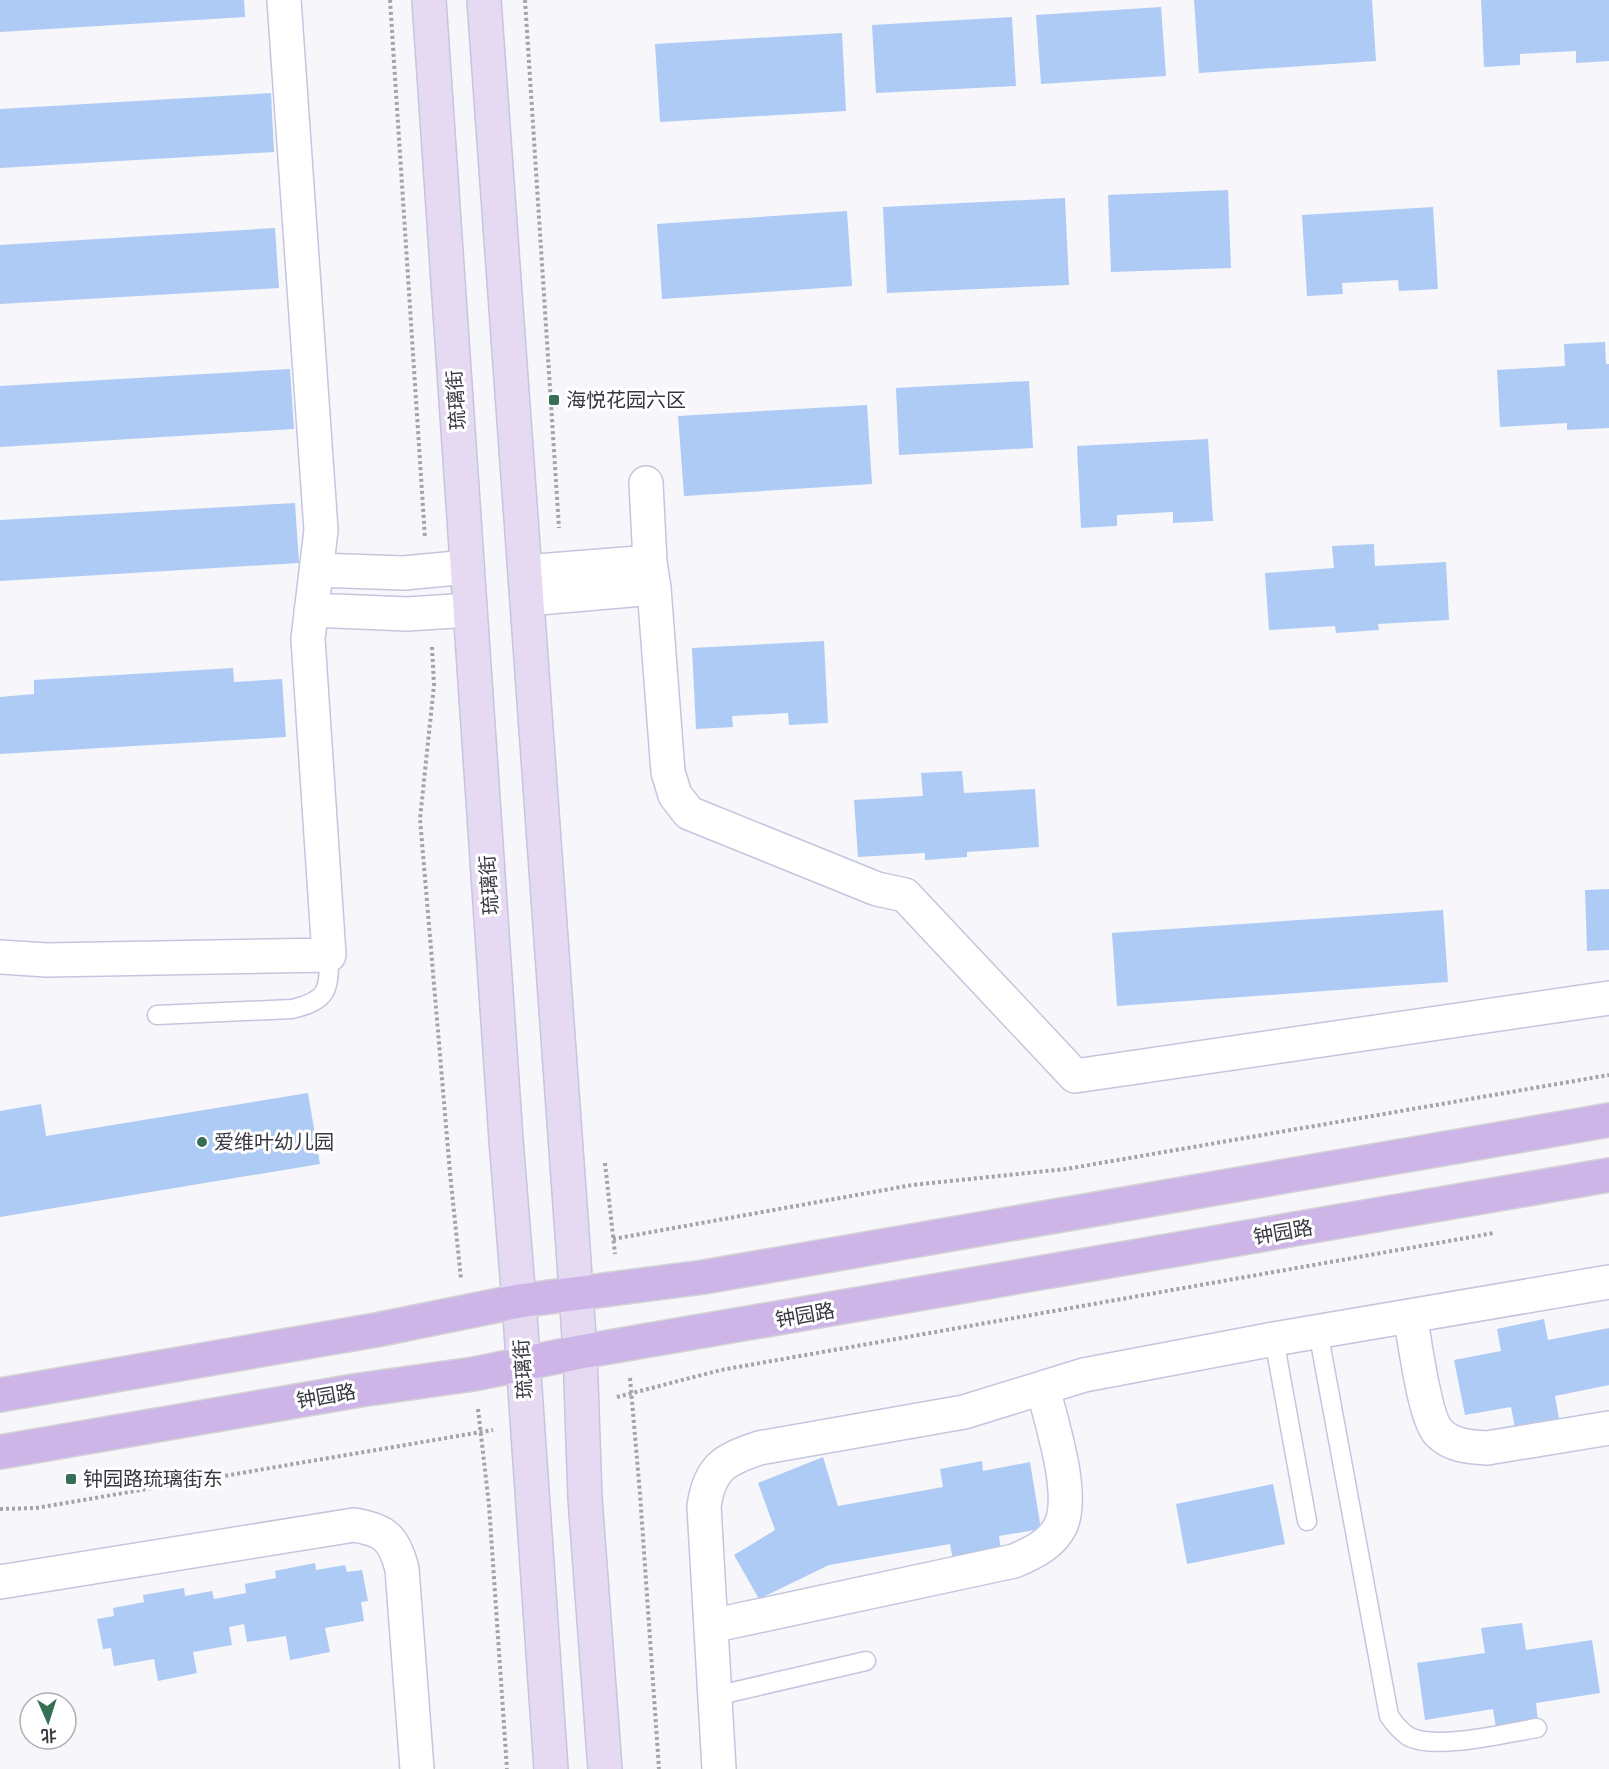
<svg xmlns="http://www.w3.org/2000/svg" width="1609" height="1769" font-family="'Source Serif 4','Noto Sans SC',serif">
	<rect width="100%" height="100%" fill="#f6f6fb"/>
	<path fill="#aecbf5" d="M 0,0 L 244,0 L 245,17 L 0,32 Z
		M 1194,0 L 1372,0 L 1376,61 L 1199,73 Z
		M 1481,0 L 1609,0 L 1609,61 L 1576,63 L 1576,51 L 1520,54 L 1520,65 L 1484,67 Z
		M 1161,7 L 1166,76 L 1041,84 L 1036,15 Z
		M 1012,17 L 1016,86 L 876,93 L 872,25 Z
		M 842,33 L 846,111 L 660,122 L 655,44 Z
		M 271,93 L 274,152 L 0,168 L 0,109 Z
		M 1228,190 L 1231,268 L 1111,272 L 1108,195 Z
		M 1065,198 L 1069,285 L 887,293 L 883,207 Z
		M 1433,207 L 1438,289 L 1399,291 L 1398,280 L 1342,283 L 1343,294 L 1307,296 L 1302,215 Z
		M 847,211 L 852,286 L 662,299 L 657,224 Z
		M 275,228 L 279,288 L 0,304 L 0,245 Z
		M 1605,342 L 1606,364 L 1609,364 L 1609,428 L 1567,430 L 1567,423 L 1500,427 L 1497,370 L 1565,366 L 1564,344 Z
		M 290,369 L 294,429 L 0,447 L 0,386 Z
		M 1029,381 L 1033,448 L 899,455 L 896,388 Z
		M 867,405 L 872,484 L 684,496 L 678,416 Z
		M 1208,439 L 1213,521 L 1173,523 L 1173,512 L 1117,515 L 1117,526 L 1081,528 L 1077,446 Z
		M 295,503 L 299,563 L 0,581 L 0,520 Z
		M 1374,544 L 1375,566 L 1446,562 L 1449,620 L 1378,624 L 1379,630 L 1336,633 L 1335,626 L 1269,630 L 1265,573 L 1334,568 L 1332,546 Z
		M 824,641 L 828,723 L 789,725 L 788,713 L 732,716 L 733,727 L 696,729 L 692,648 Z
		M 233,668 L 234,682 L 282,679 L 286,737 L 0,754 L 0,697 L 34,694 L 34,680 Z
		M 962,771 L 964,793 L 1035,789 L 1039,847 L 967,852 L 967,857 L 925,860 L 925,853 L 858,857 L 854,800 L 923,796 L 921,773 Z
		M 1609,889 L 1609,950 L 1587,951 L 1585,890 Z
		M 1443,910 L 1448,982 L 1117,1006 L 1112,933 Z
		M 308,1093 L 320,1164 L 0,1217 L 0,1111 L 41,1104 L 46,1136 Z
		M 1544,1319 L 1548,1340 L 1609,1328 L 1609,1385 L 1555,1396 L 1559,1419 L 1515,1428 L 1511,1407 L 1465,1415 L 1454,1360 L 1501,1351 L 1497,1329 Z
		M 823,1457 L 838,1506 L 943,1487 L 940,1469 L 982,1461 L 983,1471 L 1030,1462 L 1041,1529 L 999,1536 L 1001,1552 L 953,1560 L 950,1544 L 829,1565 L 759,1599 L 734,1555 L 775,1530 L 758,1483 Z
		M 1273,1484 L 1285,1544 L 1187,1564 L 1176,1504 Z
		M 315,1563 L 316,1570 L 345,1565 L 347,1572 L 362,1570 L 368,1601 L 361,1602 L 364,1621 L 325,1628 L 330,1652 L 290,1660 L 286,1636 L 247,1642 L 244,1624 L 229,1627 L 232,1645 L 193,1652 L 197,1673 L 158,1681 L 154,1659 L 114,1666 L 111,1648 L 103,1649 L 97,1619 L 114,1616 L 113,1608 L 144,1602 L 143,1595 L 184,1588 L 185,1596 L 212,1591 L 214,1599 L 246,1593 L 245,1584 L 276,1578 L 275,1571 Z
		M 1522,1623 L 1526,1650 L 1592,1640 L 1600,1693 L 1536,1703 L 1538,1722 L 1496,1728 L 1493,1709 L 1425,1720 L 1417,1663 L 1485,1653 L 1481,1628 Z"/>
	<g fill="none" stroke-linecap="round" stroke-linejoin="round">
		<defs>
			<path id="service" d="M 157,1015 L 292,1009 C 328,1000 329,991 329,955
				M 1318,1331 L 1389,1716 C 1394,1723 1400,1731 1408,1736 C 1433,1751 1507,1733 1537,1728
				M 1274,1339 L 1307,1521
				M 715,1696 L 866,1661"/>
			<path id="minor" d="M 646,483 L 650,562 L 654,588 L 668,772 L 675,795 L 689,813 L 877,889 L 905,895 L 1075,1076 L 1609,998
				M 316,570 L 404,573 L 467,567
				M 525,572 L 650,562
				M 527,599 L 654,588
				M 311,610 L 407,614 L 470,610
				M 0,957 L 47,960 L 329,955 L 308,639 L 321,530 L 284,0
				M 1410,1316 C 1415,1340 1424,1418 1439,1433 C 1452,1446 1470,1447 1487,1448 L 1609,1428
				M 0,1582 L 354,1525 C 385,1530 394,1538 402,1569 L 417,1769
				M 711,1626 L 1014,1561 C 1033,1553 1052,1544 1061,1525 C 1075,1492 1051,1422 1043,1388
				M 719,1769 L 704,1506 C 710,1467 724,1460 759,1448 L 964,1412 L 1084,1375 L 1274,1339 L 1609,1282"/>
			<path id="secondary" d="M 429,0 L 506,1140 L 519,1301 L 551,1769
				M 484,0 L 573,1247 L 580,1352 L 585,1498 L 605,1769"/>
			<path id="primary" d="M 0,1395 L 376,1330 L 519,1301 L 704,1277 L 1609,1120
				M 0,1452 L 360,1390 L 474,1374 L 580,1352 L 1609,1175"/>
		</defs>
		<use href="#service" stroke="#c4c6de" stroke-width="21"/>
		<use href="#minor" stroke="#c4c6de" stroke-width="36"/>
		<use href="#secondary" stroke="#c4c6de" stroke-width="36"/>
		<use href="#primary" stroke="#d3d3d5" stroke-width="36"/>
		<path stroke="#a3a3aa" stroke-width="4" stroke-dasharray="3 3" stroke-linecap="butt" d="M 390,0 L 425,538
			M 525,0 L 559,528
			M 432,647 L 434,685 L 420,819 L 450,1173 L 461,1279
			M 605,1163 L 615,1254
			M 613,1239 L 912,1185 L 1066,1169 L 1609,1075
			M 630,1378 L 640,1494 L 659,1769
			M 617,1397 L 721,1370 L 1494,1233
			M 478,1409 L 489,1505 L 507,1769
			M 0,1509 L 36,1508 L 493,1430"/>
		<use href="#service" stroke="#fff" stroke-width="18"/>
		<use href="#minor" stroke="#fff" stroke-width="33"/>
		<use href="#secondary" stroke="#e6daf3" stroke-width="33"/>
		<use href="#primary" stroke="#cdb6e7" stroke-width="33"/>
	</g>
	<g fill="#366e56" stroke="#fff" stroke-width="2">
		<rect x="548" y="394" width="12" height="12" rx="3"/>
		<circle cx="202" cy="1142" r="6"/>
		<rect x="65" y="1473" width="12" height="12" rx="3"/>
	</g>
	<g text-anchor="middle" stroke-width="6" stroke-linejoin="round" paint-order="stroke">
		<g font-size="20" fill="#373841" stroke="#fff">
			<text transform="translate(456 400) rotate(-94)" y="7">琉璃街</text>
			<text transform="translate(489 885) rotate(-94)" y="7">琉璃街</text>
			<text transform="translate(1283 1232) rotate(-10)" y="7">钟园路</text>
			<text transform="translate(805 1315) rotate(-10)" y="7">钟园路</text>
			<text transform="translate(523 1369) rotate(-94)" y="7">琉璃街</text>
			<text transform="translate(326 1396) rotate(-10)" y="7">钟园路</text>
		</g>
		<g font-size="20" fill="#373841" stroke="#fff" text-anchor="start">
			<text x="566" y="407">海悦花园六区</text>
			<text x="214" y="1149">爱维叶幼儿园</text>
			<text x="83" y="1486">钟园路琉璃街东</text>
		</g>
	</g>
	<g transform="translate(48 1721) rotate(177)"><circle r="28" fill="#ffffff" stroke="#afafb3" stroke-width="1.5"/>
	<path d="M0-4.5L10 22L0 15L-10 22Z" fill="#366e56"/>
	<text y="-9" font-size="16" font-weight="bold" text-anchor="middle" fill="#373841">北</text>
	</g>
</svg>
